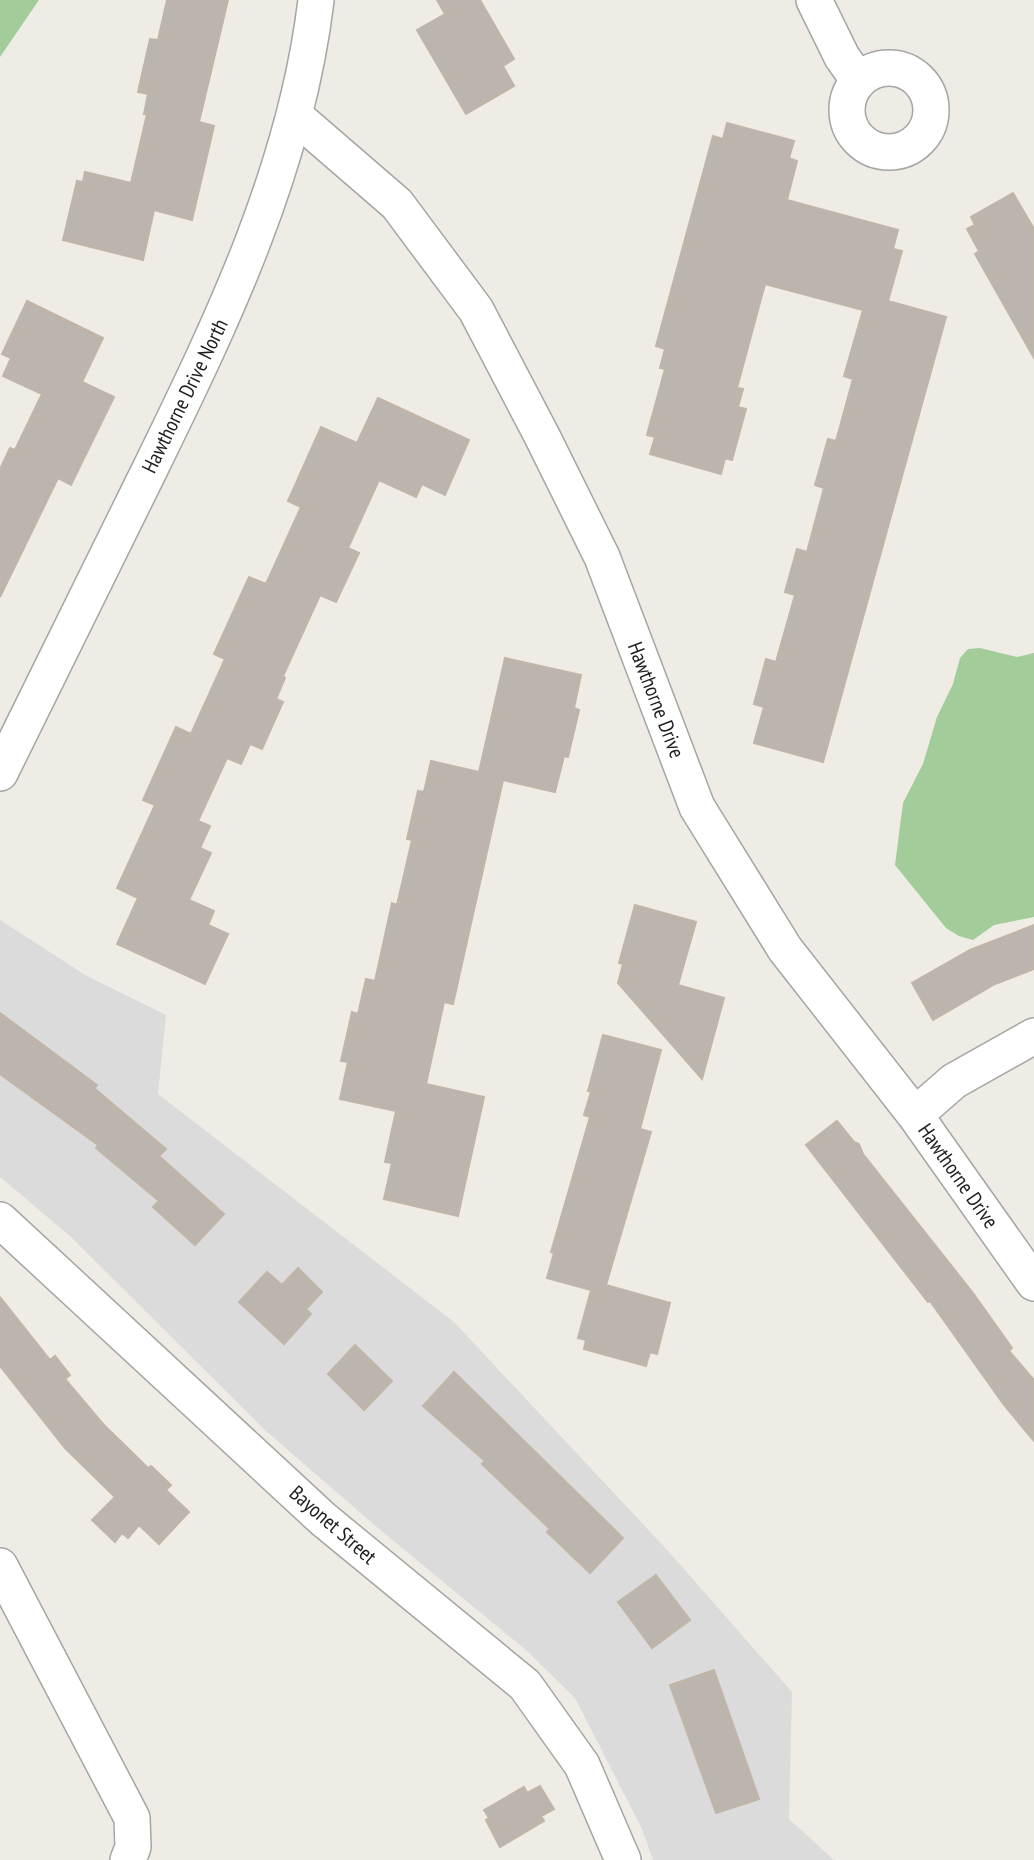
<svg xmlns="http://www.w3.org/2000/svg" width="1034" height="1860" font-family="'PT Sans Narrow',sans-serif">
	<rect width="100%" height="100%" fill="#eeece4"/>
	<path fill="#dcdbdb" d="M 0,920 L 87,976 L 166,1015 L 158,1094 L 454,1322 L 669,1552 L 792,1692 L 789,1819 L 834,1860 L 653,1860 L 642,1829 L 575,1698 L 527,1651 L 378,1528 L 266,1431 L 70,1236 L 0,1177 Z"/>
	<path fill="#a2cc9a" d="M 0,0 L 39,0 L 0,57 Z
		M 980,648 L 1017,657 L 1034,653 L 1034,917 L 994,925 L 973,940 L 959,936 L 946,928 L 895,865 L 903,803 L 923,764 L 937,717 L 953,684 L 960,658 L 968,649 Z"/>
	<path fill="#bbb5ad" stroke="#c0b5a7" stroke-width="2" d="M 167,0 L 228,0 L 199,122 L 214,126 L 192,220 L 154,210 L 143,260 L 63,240 L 77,181 L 83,182 L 85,172 L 131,183 L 147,114 L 144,114 L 148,94 L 138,92 L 150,39 L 158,40 Z
		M 437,0 L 480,0 L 514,59 L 503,66 L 514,86 L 466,114 L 417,30 L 445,14 Z
		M 727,123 L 794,141 L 789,158 L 797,161 L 787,200 L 898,230 L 893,249 L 902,251 L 888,301 L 946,317 L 823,762 L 754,743 L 764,707 L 754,704 L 766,659 L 776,662 L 795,595 L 785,592 L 797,549 L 807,552 L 824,488 L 815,485 L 828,439 L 836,441 L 853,379 L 844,376 L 863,310 L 765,284 L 737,388 L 743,389 L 738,407 L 746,409 L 732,460 L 725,458 L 721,474 L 650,454 L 655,437 L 647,435 L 665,369 L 660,368 L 665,349 L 656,346 L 713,136 L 723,139 Z
		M 1013,193 L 1034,229 L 1034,358 L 975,254 L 979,251 L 967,229 L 975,225 L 971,217 Z
		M 27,301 L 103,338 L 82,382 L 114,397 L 71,485 L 58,478 L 0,597 L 0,469 L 10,448 L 15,450 L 42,394 L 3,376 L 11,358 L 2,354 Z
		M 378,398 L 469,440 L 445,495 L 422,484 L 416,497 L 379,480 L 348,548 L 359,553 L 336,602 L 320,595 L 283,676 L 285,678 L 276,699 L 283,702 L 262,749 L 250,744 L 241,764 L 227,758 L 198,821 L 210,826 L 200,848 L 211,853 L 189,900 L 214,911 L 208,925 L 228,934 L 205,984 L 117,944 L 138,898 L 117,888 L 155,805 L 143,800 L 176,727 L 191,734 L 225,659 L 214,654 L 249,577 L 266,584 L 301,507 L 288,501 L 321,427 L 357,443 Z
		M 505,658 L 581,675 L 574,708 L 579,710 L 568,757 L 564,756 L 555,792 L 503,780 L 453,1004 L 444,1002 L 426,1084 L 484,1097 L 458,1216 L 384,1199 L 392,1163 L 385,1162 L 396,1111 L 340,1099 L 348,1062 L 341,1061 L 352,1012 L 358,1014 L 366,979 L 375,981 L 392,903 L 397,905 L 412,840 L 407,839 L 418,791 L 424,792 L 431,761 L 479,772 Z
		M 635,905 L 696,922 L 678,985 L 724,998 L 702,1079 L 618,983 L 623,964 L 619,963 Z
		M 1034,925 L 1034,969 L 995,984 L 933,1020 L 912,983 L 970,950 Z
		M 0,1013 L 97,1085 L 94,1088 L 166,1149 L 159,1156 L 224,1214 L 195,1245 L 153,1207 L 159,1201 L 96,1148 L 98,1145 L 0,1074 Z
		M 603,1035 L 661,1050 L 640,1129 L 651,1132 L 606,1285 L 670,1303 L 657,1354 L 650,1352 L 646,1366 L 584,1349 L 586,1340 L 578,1338 L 591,1290 L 547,1278 L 554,1253 L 551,1252 L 590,1117 L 584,1115 L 591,1092 L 588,1091 Z
		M 837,1121 L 854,1142 L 859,1144 L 863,1154 L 973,1293 L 1012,1348 L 1009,1351 L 1034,1380 L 1034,1441 L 1004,1405 L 930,1301 L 928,1302 L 806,1145 Z
		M 298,1268 L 322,1292 L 306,1309 L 311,1314 L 284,1344 L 239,1302 L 267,1272 L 282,1285 Z
		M 0,1297 L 50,1360 L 55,1356 L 70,1375 L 65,1379 L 103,1424 L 148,1468 L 151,1466 L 171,1485 L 166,1490 L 189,1512 L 159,1544 L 139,1525 L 128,1538 L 122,1533 L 115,1542 L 92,1520 L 115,1497 L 65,1448 L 0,1366 Z
		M 355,1345 L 392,1381 L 364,1410 L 328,1374 Z
		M 454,1372 L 623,1538 L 590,1573 L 547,1532 L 550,1529 L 482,1464 L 485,1461 L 423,1406 Z
		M 656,1575 L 690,1620 L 652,1648 L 618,1602 Z
		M 714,1670 L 759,1799 L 716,1813 L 670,1685 Z
		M 540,1786 L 554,1809 L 541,1816 L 544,1821 L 500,1847 L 486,1820 L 489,1818 L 484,1810 L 524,1787 L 527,1793 Z"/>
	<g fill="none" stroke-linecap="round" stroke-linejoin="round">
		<defs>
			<path id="minor" d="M 814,0 L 842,57 L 859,81
				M847 110a42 42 0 1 1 84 0a42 42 0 1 1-84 0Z
				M 294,115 L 397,204 L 476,310 L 542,436 L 602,557 L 697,807 L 785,949 L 915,1115 L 1034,1283
				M 0,773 C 50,673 99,573 148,473 C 222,322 296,169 316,0
				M 915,1115 L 954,1081 L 1034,1036
				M 0,1220 L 323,1519 L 525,1685 L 582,1765 L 623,1860
				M 0,1566 L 132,1818 L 133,1847 L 128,1860"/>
		</defs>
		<use href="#minor" stroke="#a5a5a5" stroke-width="38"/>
		<use href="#minor" stroke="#fff" stroke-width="35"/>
	</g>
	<g text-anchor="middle" stroke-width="6" stroke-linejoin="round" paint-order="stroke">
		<g font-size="21" fill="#1e1e1e" stroke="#fff">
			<text transform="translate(185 396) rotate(-64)" y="7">Hawthorne Drive North</text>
			<text transform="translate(656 700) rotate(69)" y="7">Hawthorne Drive</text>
			<text transform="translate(958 1176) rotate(55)" y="7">Hawthorne Drive</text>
			<text transform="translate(333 1525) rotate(41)" y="7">Bayonet Street</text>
		</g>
	</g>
</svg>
